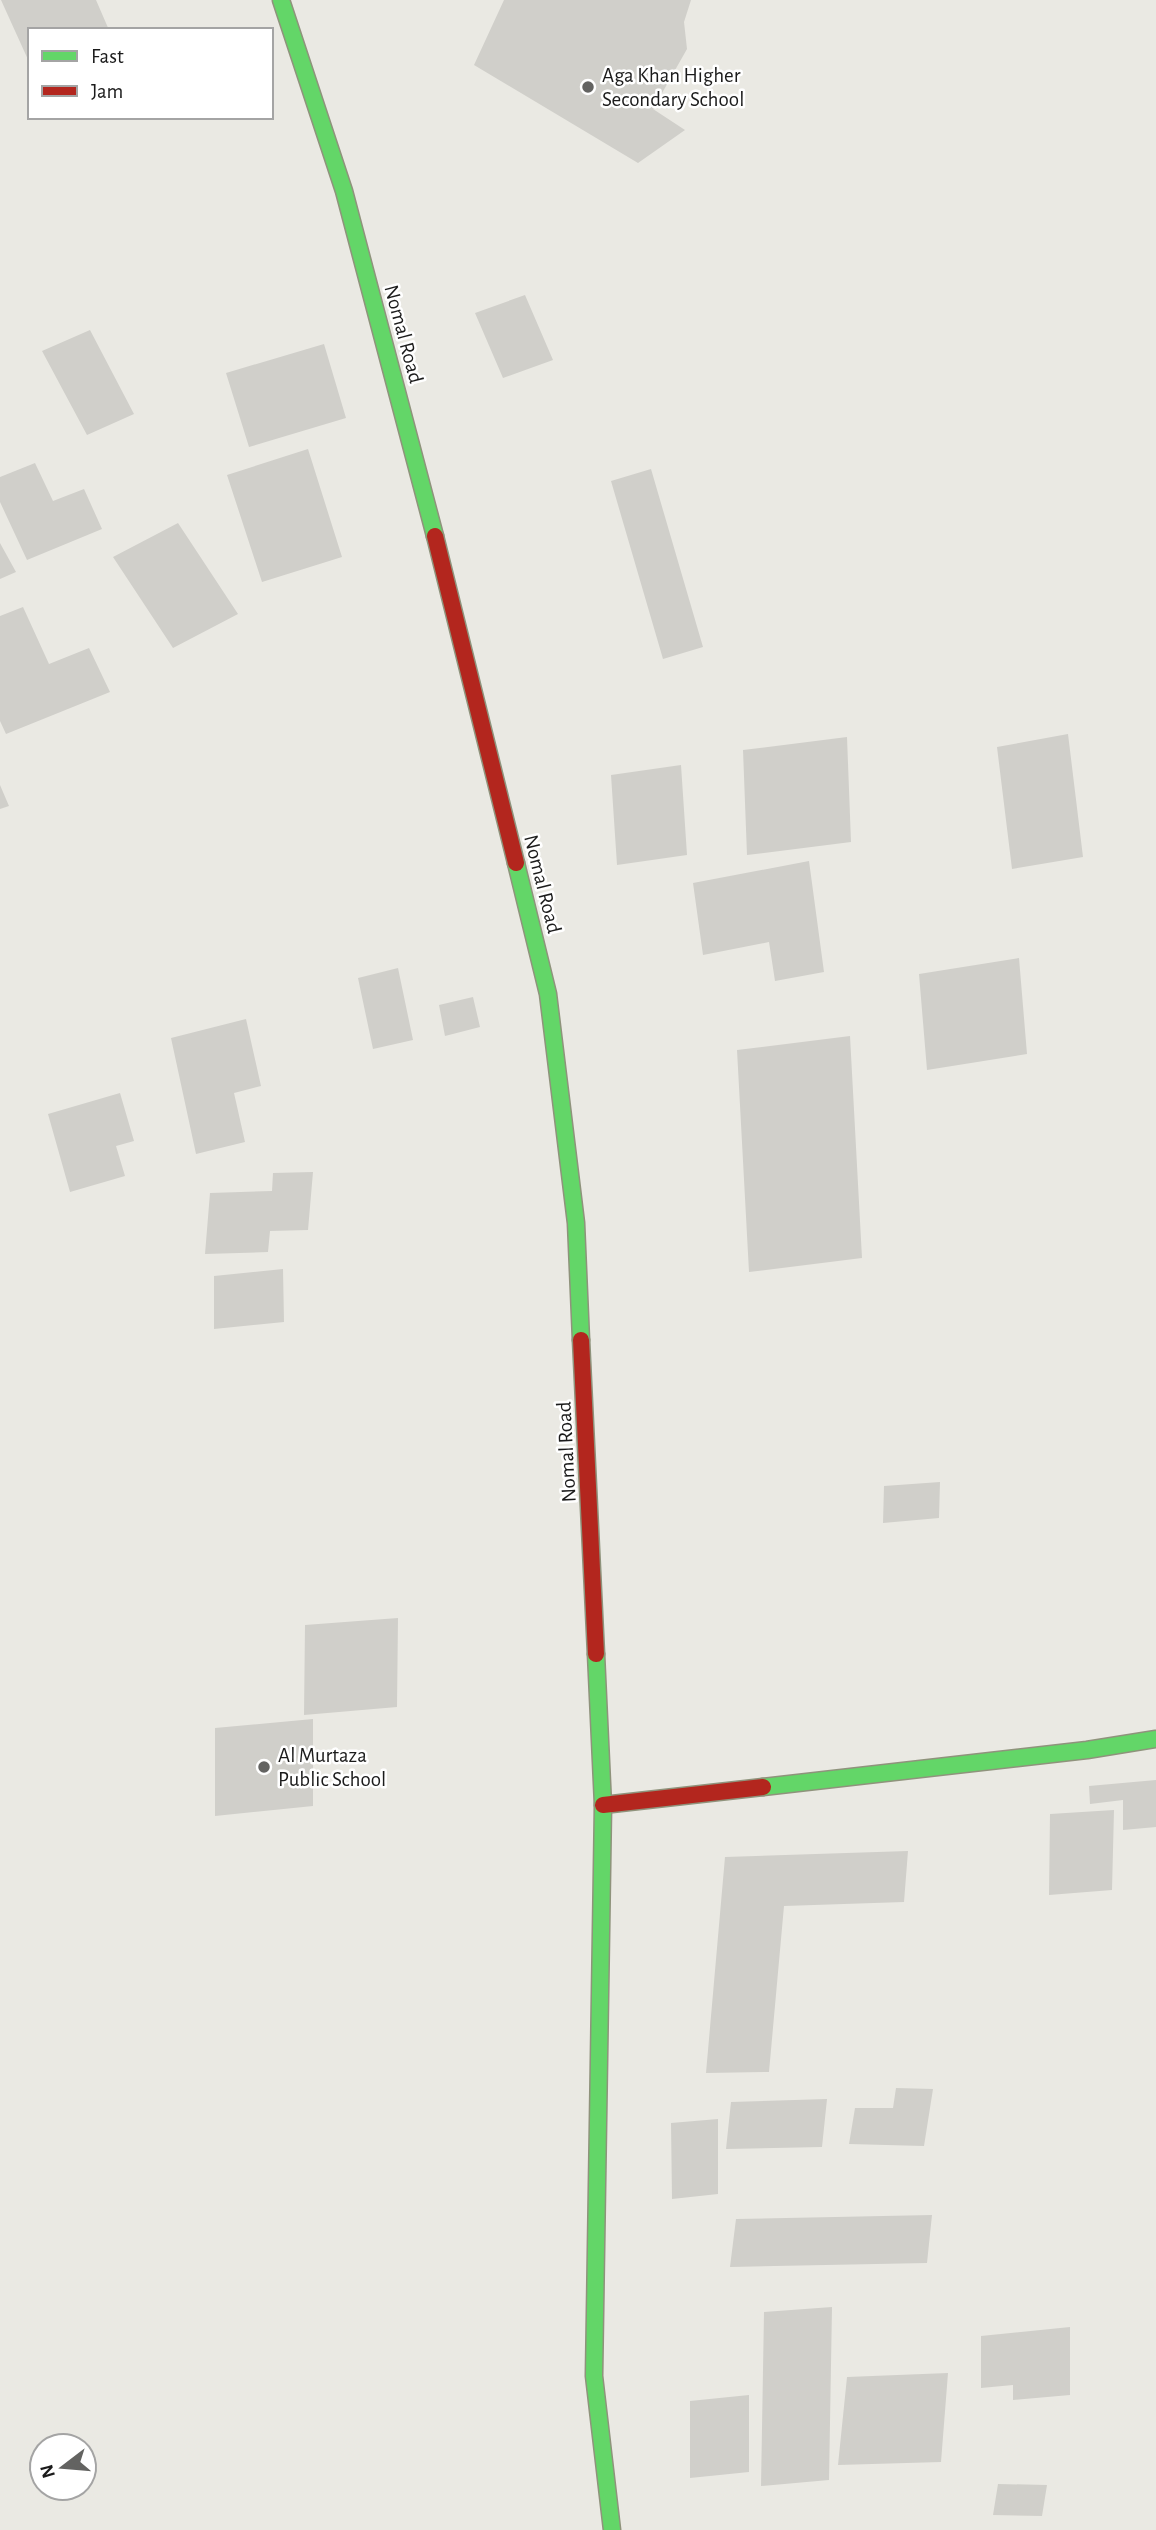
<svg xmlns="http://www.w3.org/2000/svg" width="1156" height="2530" font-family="'Alegreya Sans',sans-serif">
	<rect width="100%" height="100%" fill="#eae9e3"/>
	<path fill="#d0cfca" d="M 1,0 L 96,0 L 109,30 L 30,30 L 30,64 Z
		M 504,0 L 691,0 L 684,22 L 687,49 L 653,109 L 685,130 L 638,163 L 474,65 Z
		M 525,295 L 553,360 L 503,378 L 475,313 Z
		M 90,330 L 134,414 L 87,435 L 42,351 Z
		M 324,344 L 346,418 L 249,447 L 226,373 Z
		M 308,449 L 342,557 L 262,582 L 227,475 Z
		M 35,463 L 53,501 L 84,489 L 102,529 L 27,560 L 0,502 L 0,477 Z
		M 651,469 L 703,647 L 663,659 L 611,481 Z
		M 178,523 L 238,614 L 173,648 L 113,557 Z
		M 0,543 L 16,572 L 0,579 Z
		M 23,607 L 49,664 L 89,648 L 110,692 L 6,734 L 0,721 L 0,616 Z
		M 1068,734 L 1083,857 L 1012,869 L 997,747 Z
		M 847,737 L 851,842 L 747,855 L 743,750 Z
		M 681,765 L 687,855 L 617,865 L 611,775 Z
		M 0,785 L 9,806 L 0,809 Z
		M 809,861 L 824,972 L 775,981 L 769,942 L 703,955 L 693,883 Z
		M 1019,958 L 1027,1054 L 927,1070 L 919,974 Z
		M 398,968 L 413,1040 L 373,1049 L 358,978 Z
		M 473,997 L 480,1027 L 445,1036 L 439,1005 Z
		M 246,1019 L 261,1086 L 234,1093 L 245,1142 L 196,1154 L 171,1038 Z
		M 850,1036 L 862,1258 L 749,1272 L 737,1050 Z
		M 120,1093 L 134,1141 L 116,1146 L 125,1176 L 70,1192 L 48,1114 Z
		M 313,1172 L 308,1230 L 270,1231 L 268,1252 L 205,1254 L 210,1193 L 272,1191 L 273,1173 Z
		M 283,1269 L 284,1322 L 214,1329 L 214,1276 Z
		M 940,1482 L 939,1518 L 883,1523 L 884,1486 Z
		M 398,1618 L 397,1707 L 304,1715 L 305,1625 Z
		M 313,1719 L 313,1806 L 215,1816 L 215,1728 Z
		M 1156,1780 L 1156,1827 L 1123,1830 L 1123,1800 L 1090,1804 L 1089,1786 Z
		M 1114,1810 L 1112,1890 L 1049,1895 L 1050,1814 Z
		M 908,1851 L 904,1902 L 784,1906 L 769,2072 L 706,2073 L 725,1857 Z
		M 896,2088 L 933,2089 L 924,2146 L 849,2144 L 855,2108 L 893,2108 Z
		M 827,2099 L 822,2147 L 726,2149 L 731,2102 Z
		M 718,2119 L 718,2194 L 672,2199 L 671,2123 Z
		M 932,2215 L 927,2263 L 730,2267 L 736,2219 Z
		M 832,2307 L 829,2480 L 761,2486 L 764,2312 Z
		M 1070,2327 L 1070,2395 L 1013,2400 L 1013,2385 L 981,2388 L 981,2336 Z
		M 948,2373 L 941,2462 L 838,2465 L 847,2377 Z
		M 749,2395 L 749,2472 L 690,2478 L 690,2401 Z
		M 998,2484 L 1047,2485 L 1042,2516 L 993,2515 Z"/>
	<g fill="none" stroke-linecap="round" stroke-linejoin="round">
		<defs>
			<path id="fast" d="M 281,0 L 344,191 L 435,536
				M 516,863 L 548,994 L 576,1223 L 581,1340
				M 596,1654 L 603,1805 L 594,2376 L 612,2530
				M 763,1787 L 1087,1750 L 1156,1739"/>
			<path id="jam" d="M 435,536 L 516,863
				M 581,1340 L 596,1654
				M 603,1805 L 763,1787"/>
		</defs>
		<use href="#fast" stroke="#8f937c" stroke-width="19"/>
		<use href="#jam" stroke="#8f937c" stroke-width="19"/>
		<use href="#fast" stroke="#63d668" stroke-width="16"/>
		<use href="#jam" stroke="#b3261e" stroke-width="16"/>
	</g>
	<g fill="#636361" stroke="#fff" stroke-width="2.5">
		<circle cx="588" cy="87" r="7"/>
		<circle cx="264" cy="1767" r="7"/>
	</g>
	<g text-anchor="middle" stroke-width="5" stroke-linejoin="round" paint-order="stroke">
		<g font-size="21" fill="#1b1b1b" stroke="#fff" text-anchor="start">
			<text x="602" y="82">Aga Khan Higher<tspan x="602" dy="24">Secondary School</tspan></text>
			<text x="278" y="1762">Al Murtaza<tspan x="278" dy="24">Public School</tspan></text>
		</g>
		<g font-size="21" fill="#1b1b1b" stroke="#fff">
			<text transform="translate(404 334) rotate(75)" y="7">Nomal Road</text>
			<text transform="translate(543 884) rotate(76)" y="7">Nomal Road</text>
			<text transform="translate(566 1452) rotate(-93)" y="7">Nomal Road</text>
		</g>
	</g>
	<rect x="28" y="28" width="245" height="91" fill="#ffffff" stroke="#a4a4a4" stroke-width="2"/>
	<rect x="42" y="51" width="35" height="10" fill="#63d668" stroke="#a4a4a4" stroke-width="2"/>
	<text x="91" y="63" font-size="21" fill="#1b1b1b">Fast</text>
	<rect x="42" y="86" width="35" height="10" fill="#b3261e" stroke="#a4a4a4" stroke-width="2"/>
	<text x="91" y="98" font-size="21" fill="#1b1b1b">Jam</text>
	<g transform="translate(63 2467) rotate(254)"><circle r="33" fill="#ffffff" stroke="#a4a4a4" stroke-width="2"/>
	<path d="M0-5L12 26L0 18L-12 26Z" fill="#636361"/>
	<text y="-10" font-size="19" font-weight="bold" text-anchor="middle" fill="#1b1b1b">N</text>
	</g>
</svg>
